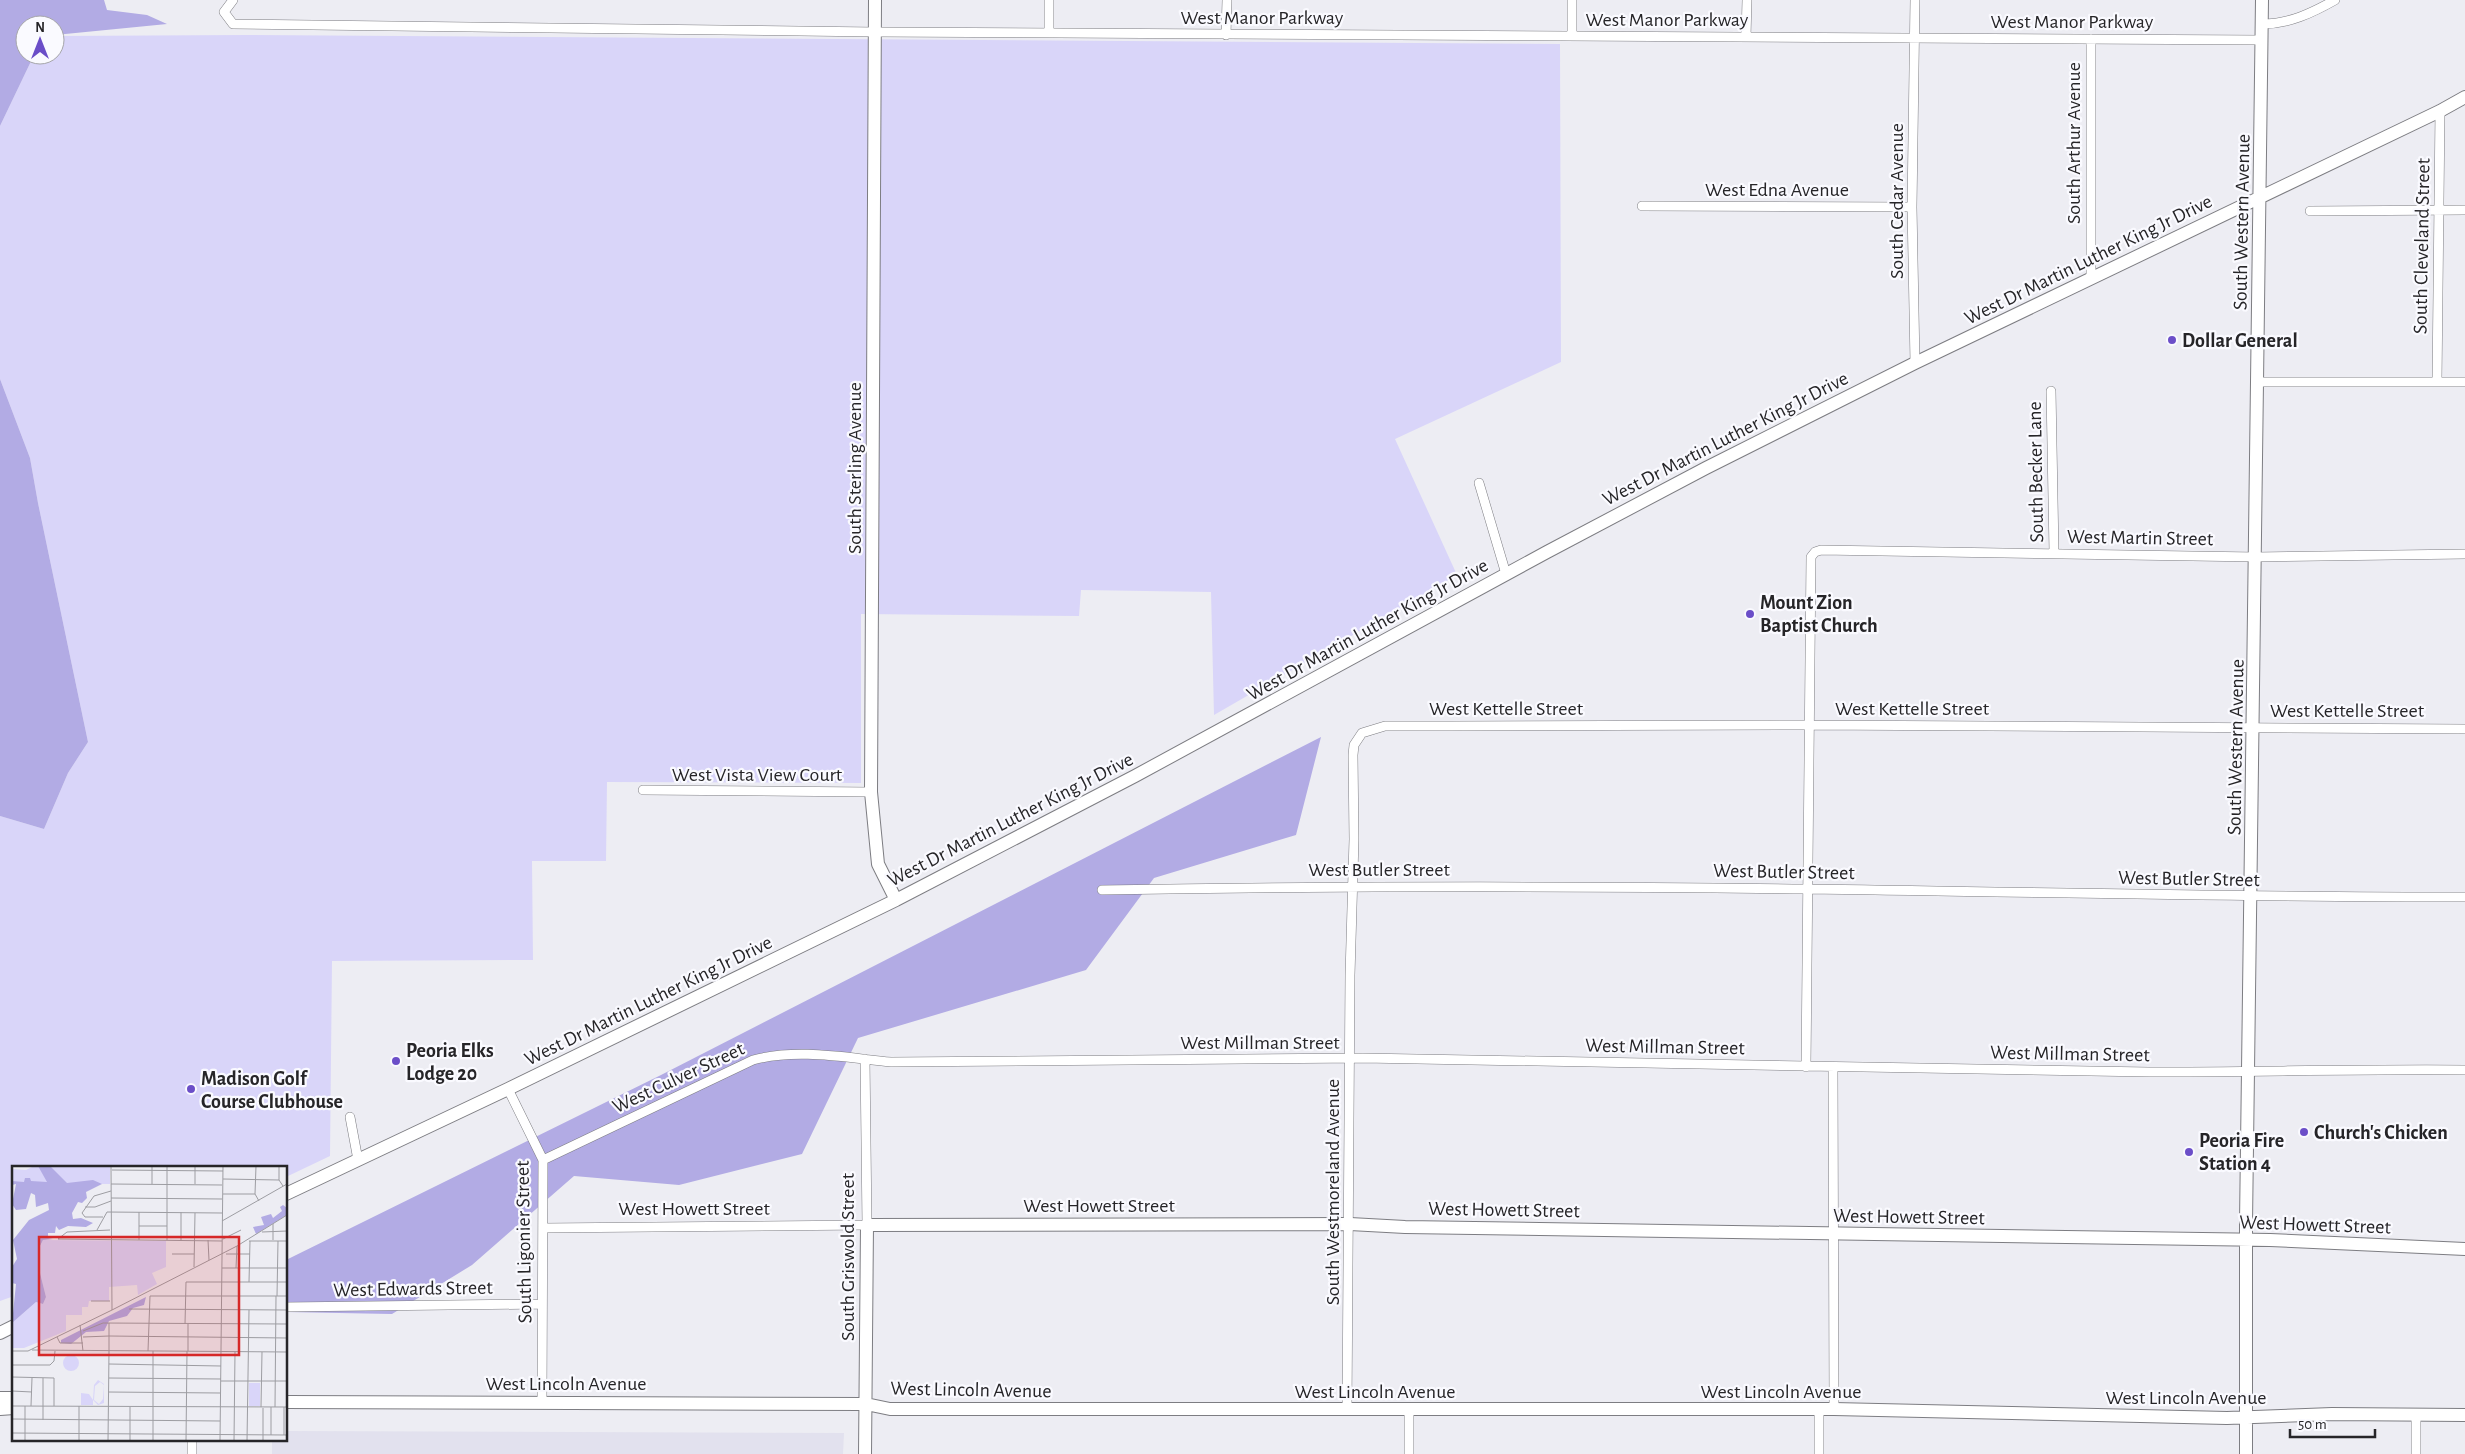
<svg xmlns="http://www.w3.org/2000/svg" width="2465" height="1454" font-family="'Alegreya Sans',sans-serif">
	<rect width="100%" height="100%" fill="#ededf3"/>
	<path fill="#e2e1ee" d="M 286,1431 L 844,1433 L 843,1454 L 272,1454 L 272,1440 L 286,1440 Z"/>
	<path fill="#d9d5f9" d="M 245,35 L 1560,44 L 1561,362 L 1395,439 L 1457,575 L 1214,715 L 1211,592 L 1081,590 L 1079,616 L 861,614 L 861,783 L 607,782 L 606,861 L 532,861 L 533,960 L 332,961 L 330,1156 L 286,1177 L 286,1168 L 14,1168 L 14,1296 L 0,1301 L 0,816 L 44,829 L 68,773 L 88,742 L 38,503 L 30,458 L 0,379 L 0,126 L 34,55 L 55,55 L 55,36 Z"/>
	<path fill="#b2abe4" d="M 0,0 L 104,0 L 107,10 L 147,15 L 167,24 L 55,35 L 55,25 L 25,25 L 25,55 L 34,55 L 0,126 Z
		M 0,379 L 30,458 L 38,503 L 88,742 L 68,773 L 44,829 L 0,816 Z
		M 1321,737 L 1296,835 L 1154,878 L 1086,970 L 858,1038 L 802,1154 L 679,1185 L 574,1176 L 472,1265 L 392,1314 L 286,1312 L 286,1260 L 661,1075 Z"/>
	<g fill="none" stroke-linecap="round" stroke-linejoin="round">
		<defs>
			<path id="street" d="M 233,0 L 224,12 L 233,24 L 875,32 L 2262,40
				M 2262,24 C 2289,24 2312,13 2335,0
				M 1049,32 L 1049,0
				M 1226,35 L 1227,0
				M 1572,36 L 1572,0
				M 1746,37 L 1747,0
				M 2091,39 L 2091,278
				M 1642,206 L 1912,207
				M 2310,211 L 2465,210
				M 1915,363 L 1912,207 L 1915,0
				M 2257,382 L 2465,382
				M 2437,382 L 2440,111
				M 2051,391 L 2054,552
				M 1479,483 L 1506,574
				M 643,790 L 871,792
				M 1102,890 C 1337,886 1572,886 1808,889 C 2027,892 2246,897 2465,897
				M 1806,1067 L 1811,557 L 1815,552 L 1821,550 L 2256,557 L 2465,554
				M 1833,1067 L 1834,1409
				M 508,1089 L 543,1160 L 542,1402
				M 350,1117 L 358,1160
				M 543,1160 L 753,1060 C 797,1048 847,1058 891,1062 L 1363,1058 L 2149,1072 C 2254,1072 2359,1069 2465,1070
				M 543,1228 L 867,1225 L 865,1059
				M 286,1307 L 541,1304
				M 1347,1410 L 1350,975 L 1354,839 L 1353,755 L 1354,745 L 1362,733 L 1385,726 L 1452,726 L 1810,725 L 2465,729
				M 192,1454 L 192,1440
				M 1409,1454 L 1409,1410
				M 1819,1454 L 1819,1409
				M 2416,1454 L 2416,1415"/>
			<path id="secondary" d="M 875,0 L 871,792 L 878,864 L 896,900
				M 286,1194 L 508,1089 L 896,900 L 1135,776 L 1547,552 L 1706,468 L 1915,363 L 2440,111 L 2465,97
				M 0,1333 L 14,1326
				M 0,1398 L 14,1398
				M 286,1402 L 866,1404 L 890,1409 L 1834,1409 L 2227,1418 L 2332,1414 L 2465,1415
				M 0,1409 L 14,1408
				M 865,1454 L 867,1225 L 1350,1224 L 1405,1227 L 2270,1240 L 2465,1249
				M 2246,1454 L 2246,1223 L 2262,0"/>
		</defs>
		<use href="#street" stroke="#7d7d82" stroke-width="10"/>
		<use href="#secondary" stroke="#7d7d82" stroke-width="14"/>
		<use href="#street" stroke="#fff" stroke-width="9"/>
		<use href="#secondary" stroke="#fff" stroke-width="12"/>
	</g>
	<g fill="#6b4ec8" stroke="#fafaff" stroke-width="2">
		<circle cx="2172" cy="340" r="5"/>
		<circle cx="1750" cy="614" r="5"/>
		<circle cx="396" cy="1061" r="5"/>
		<circle cx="191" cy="1089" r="5"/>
		<circle cx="2304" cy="1132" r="5"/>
		<circle cx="2189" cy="1152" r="5"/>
	</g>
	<g text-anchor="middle" stroke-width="4.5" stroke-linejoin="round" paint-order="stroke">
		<g font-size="20" fill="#262528" stroke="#fafaff">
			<text x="1262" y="24">West Manor Parkway</text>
			<text x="1667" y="26">West Manor Parkway</text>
			<text x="2072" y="28">West Manor Parkway</text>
			<text transform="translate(2073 143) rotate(-90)" y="7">South Arthur Avenue</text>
			<text x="1777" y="196">West Edna Avenue</text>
			<text transform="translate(1896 201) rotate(-90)" y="7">South Cedar Avenue</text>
			<text transform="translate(2241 222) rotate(-89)" y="7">South Western Avenue</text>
			<text transform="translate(2421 246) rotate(-89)" y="7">South Cleveland Street</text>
			<text transform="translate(2088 259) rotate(-26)" y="7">West Dr Martin Luther King Jr Drive</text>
			<text transform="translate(1725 438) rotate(-27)" y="7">West Dr Martin Luther King Jr Drive</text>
			<text transform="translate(854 468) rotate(-90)" y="7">South Sterling Avenue</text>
			<text transform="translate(2035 472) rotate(-91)" y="7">South Becker Lane</text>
			<text transform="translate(2140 537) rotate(1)" y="7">West Martin Street</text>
			<text transform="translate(1367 629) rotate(-29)" y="7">West Dr Martin Luther King Jr Drive</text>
			<text x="1506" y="715">West Kettelle Street</text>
			<text x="1912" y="715">West Kettelle Street</text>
			<text x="2347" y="717">West Kettelle Street</text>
			<text transform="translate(2235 747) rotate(-89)" y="7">South Western Avenue</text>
			<text x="757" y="781">West Vista View Court</text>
			<text transform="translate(1010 819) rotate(-27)" y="7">West Dr Martin Luther King Jr Drive</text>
			<text x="1379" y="876">West Butler Street</text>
			<text transform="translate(1784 871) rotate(1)" y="7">West Butler Street</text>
			<text transform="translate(2189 878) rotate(1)" y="7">West Butler Street</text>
			<text transform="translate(648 1000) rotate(-26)" y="7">West Dr Martin Luther King Jr Drive</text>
			<text x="1260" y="1049">West Millman Street</text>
			<text transform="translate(1665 1046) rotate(1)" y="7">West Millman Street</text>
			<text transform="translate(2070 1053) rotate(1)" y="7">West Millman Street</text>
			<text transform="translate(678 1077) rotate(-25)" y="7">West Culver Street</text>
			<text transform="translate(1332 1192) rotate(-90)" y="7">South Westmoreland Avenue</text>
			<text x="1099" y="1212">West Howett Street</text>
			<text x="694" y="1215">West Howett Street</text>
			<text transform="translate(1504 1209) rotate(1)" y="7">West Howett Street</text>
			<text transform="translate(1909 1216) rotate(1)" y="7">West Howett Street</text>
			<text transform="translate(2315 1224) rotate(2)" y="7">West Howett Street</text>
			<text transform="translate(523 1242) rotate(-91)" y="7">South Ligonier Street</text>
			<text transform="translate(847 1257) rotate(-90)" y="7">South Griswold Street</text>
			<text transform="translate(413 1288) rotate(-1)" y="7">West Edwards Street</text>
			<text x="566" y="1390">West Lincoln Avenue</text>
			<text transform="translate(971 1389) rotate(1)" y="7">West Lincoln Avenue</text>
			<text x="1375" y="1398">West Lincoln Avenue</text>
			<text x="1781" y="1398">West Lincoln Avenue</text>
			<text x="2186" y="1404">West Lincoln Avenue</text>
		</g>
		<g font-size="20" font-weight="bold" fill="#262528" stroke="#fafaff" text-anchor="start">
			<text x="2182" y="347">Dollar General</text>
			<text x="1760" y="609">Mount Zion<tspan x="1760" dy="23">Baptist Church</tspan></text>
			<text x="406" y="1057">Peoria Elks<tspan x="406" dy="23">Lodge 20</tspan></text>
			<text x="201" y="1085">Madison Golf<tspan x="201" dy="23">Course Clubhouse</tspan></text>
			<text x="2314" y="1139">Church's Chicken</text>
			<text x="2199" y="1147">Peoria Fire<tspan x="2199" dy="23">Station 4</tspan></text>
		</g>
	</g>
	<g transform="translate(12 1166)">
		<rect width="275" height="275" fill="#ededf3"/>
		<path d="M 22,0 L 98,0 L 98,18 L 0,18 L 0,3 L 14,4 ZM 31,74 L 154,75 L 154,101 L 140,107 L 145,118 L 126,129 L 125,119 L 97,121 L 97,135 L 77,135 L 76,141 L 70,141 L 70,149 L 54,149 L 54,165 L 12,182 L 0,182 L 0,157 L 24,136 L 31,138 L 34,131 L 26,99 L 26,85 ZM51 197a8 8 0 1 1 16 0a8 8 0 1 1-16 0ZM 86,214 L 92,218 L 92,237 L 86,239 L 81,234 L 81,239 L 69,239 L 69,227 L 77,228 L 81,234 L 82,219 ZM 88,216 L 92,219 L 91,233 L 87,238 L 82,234 L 83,220 ZM 237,217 L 248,217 L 248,240 L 237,240 Z" fill="#d9d5f9" fill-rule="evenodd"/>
		<path d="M 26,0 L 38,0 L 55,17 L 81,14 L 90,18 L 74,26 L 75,32 L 70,37 L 66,36 L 60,47 L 61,53 L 69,52 L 81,57 L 74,61 L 56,60 L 47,64 L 44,60 L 43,67 L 36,67 L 36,72 L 41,73 L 31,74 L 26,84 L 26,99 L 34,131 L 31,138 L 24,136 L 0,157 L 4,118 L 0,117 L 0,101 L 5,93 L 1,74 L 17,54 L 37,44 L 36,37 L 24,41 L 23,29 L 19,27 L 14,43 L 4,44 L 0,38 L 4,18 L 0,19 L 0,15 L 12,16 L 13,12 L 18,12 L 19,15 L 35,16 ZM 271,39 L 275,42 L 275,49 L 244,68 L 241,61 L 252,59 L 249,51 L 259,48 L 261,52 L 270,45 L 268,41 ZM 134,131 L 132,139 L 121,142 L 115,150 L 97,155 L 92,165 L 74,166 L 59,178 L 49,177 L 49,174 Z" fill="#b2abe4"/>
		<path fill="none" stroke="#9d9da2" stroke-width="1" d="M 99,0 L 100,144M 244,0 L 243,28 L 247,35M 267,0 L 267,14 L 271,20M 100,4 L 211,5M 211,13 L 267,14M 99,18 L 210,19M 140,18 L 140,0M 183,18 L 183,0M 211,28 L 243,28M 99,32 L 210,33M 73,41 L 83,41 L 99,35M 91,51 L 73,51 L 70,47 L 82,30 L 99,25M 210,55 L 275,18M 127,60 L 155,60M 85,64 L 95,46 L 210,47M 250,66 L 275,65M 46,73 L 210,75M 46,73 L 55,66 L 98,64M 211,73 L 229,64M 127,74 L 127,46M 155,74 L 155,0M 169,74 L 169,46M 196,74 L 197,94M 261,74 L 261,58M 237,75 L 275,75M 160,88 L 182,88M 214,88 L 238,88M 182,101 L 183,47M 210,102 L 275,102M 224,102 L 225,80M 237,116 L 238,75M 265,130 L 266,75M 79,135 L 98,135M 117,143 L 275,144M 173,158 L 174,116 L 275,116M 176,158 L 176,185M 68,159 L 71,185M 71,165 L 91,157 L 275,158M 45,171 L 48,177 L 71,177M 71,171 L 97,170 L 97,157M 20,184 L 275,186M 1,185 L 16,185 L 100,144 L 225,80 L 275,49M 97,185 L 97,170 L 275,172M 136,185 L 138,130 L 275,130M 97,198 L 209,200M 0,199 L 38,199 L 42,195 L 43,185M 0,211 L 42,212 L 42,240M 97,212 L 209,213M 209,215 L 275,215M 0,225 L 20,226M 96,226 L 208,227M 0,240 L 275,241M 19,240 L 20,212M 118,241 L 118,275M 249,241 L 250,186M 263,241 L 264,130M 0,253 L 208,255M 31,254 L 31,212M 0,267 L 275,269M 259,269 L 259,241M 272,269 L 272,241M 13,275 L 13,240M 67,275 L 67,240M 96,275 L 97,185M 141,275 L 141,185M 174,275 L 175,185M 208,275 L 211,0M 222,275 L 223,186M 235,275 L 237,144M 251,275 L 251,242"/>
		<path fill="#d62828" fill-opacity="0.15" stroke="#d62828" stroke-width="2.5" d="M 27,71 L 227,71 L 227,189 L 27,189 Z"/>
		<rect width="275" height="275" fill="none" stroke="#262528" stroke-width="2.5"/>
	</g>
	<g transform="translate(40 40)"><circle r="24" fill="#fafaff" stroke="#a5a5a9"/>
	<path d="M0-4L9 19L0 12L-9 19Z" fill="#6b4ec8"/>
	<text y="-8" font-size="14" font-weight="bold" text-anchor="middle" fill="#262528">N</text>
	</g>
	<path d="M2290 1429v8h85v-8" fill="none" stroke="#262528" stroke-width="2.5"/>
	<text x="2298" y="1429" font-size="15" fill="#262528" stroke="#fafaff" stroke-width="4" paint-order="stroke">50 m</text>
</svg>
